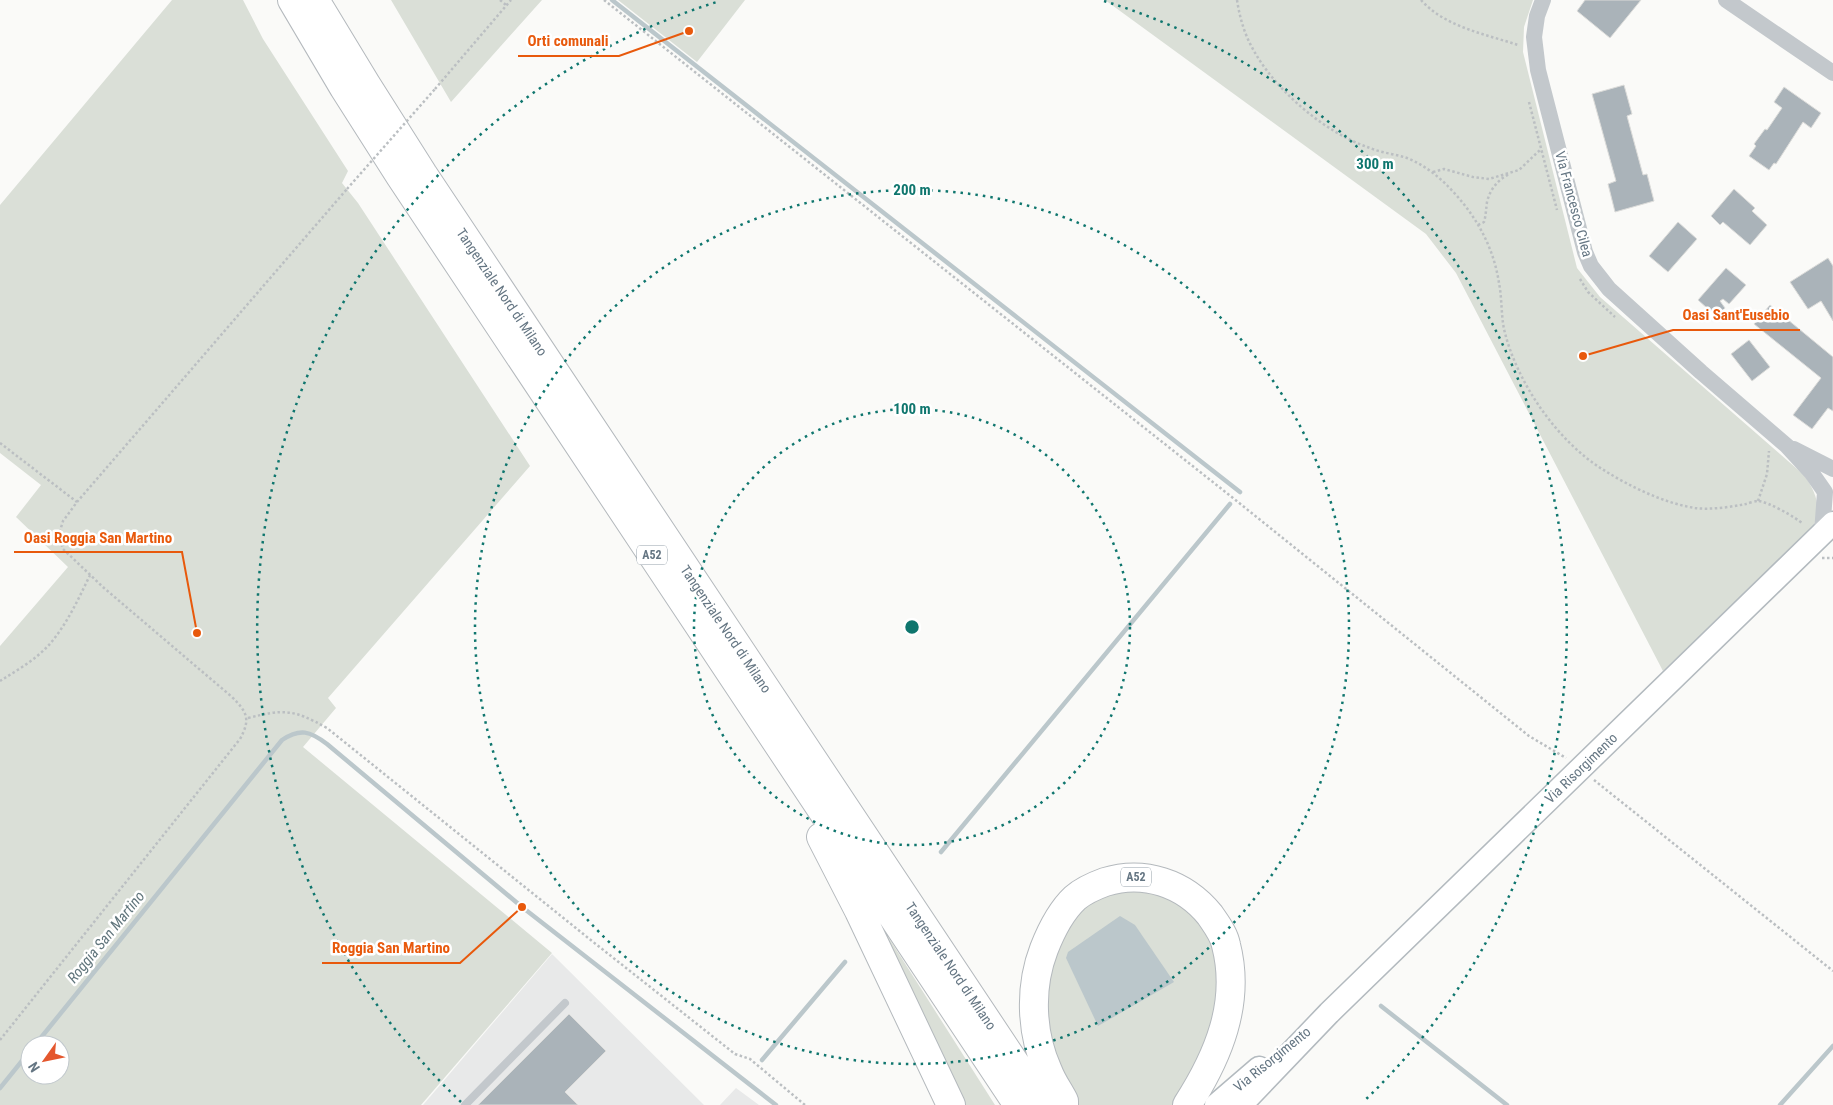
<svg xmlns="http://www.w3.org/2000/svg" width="1833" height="1105" font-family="'Roboto Condensed',sans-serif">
	<rect width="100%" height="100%" fill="#fafaf8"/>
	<path fill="#e8e9e9" d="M 552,954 L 704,1105 L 423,1105 Z
		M 736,1088 L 759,1105 L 720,1105 Z"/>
	<path fill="#dadfd7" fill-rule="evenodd" d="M 172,0 L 243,0 L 263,39 L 348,171 L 342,183 L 358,203 L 530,466 L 328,698 L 336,708 L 303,747 L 552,953 L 421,1105 L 0,1105 L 0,646 L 68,567 L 16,517 L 41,485 L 0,453 L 0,205 ZM 30,1045 L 60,1045 L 60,1075 L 30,1075 Z
		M 391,0 L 542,0 L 451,102 Z
		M 618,0 L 745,0 L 697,62 Z
		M 1105,0 L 1533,0 L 1524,27 L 1523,52 L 1577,268 L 1600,297 L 1804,475 C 1818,495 1824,513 1808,535 L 1663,671 L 1456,273 L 1426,234 Z
		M 1101,888 L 1167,889 L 1213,933 L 1224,999 L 1179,1105 L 1078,1105 L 1069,1092 L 1043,1025 L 1048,960 L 1060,933 Z
		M 864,899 L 995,1105 L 961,1105 Z"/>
	<path fill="#bbc7cb" d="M 1120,916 L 1135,925 L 1174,982 L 1098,1026 L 1066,958 L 1068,952 Z"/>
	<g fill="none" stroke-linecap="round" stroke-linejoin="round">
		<path stroke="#bbc7cb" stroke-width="4.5" d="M 612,0 L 1240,492
			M 941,852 L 1230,504
			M 1381,1006 L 1507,1105
			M 35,1045 L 282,740 C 300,728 310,731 327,744 L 522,907 L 776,1105
			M 762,1060 L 845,962
			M 0,1088 L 30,1051
			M 1780,1105 L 1833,1046"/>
	</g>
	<path fill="#aab3b9" stroke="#dcdcda" d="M 1585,0 L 1641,0 L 1610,38 L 1577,11 Z
		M 1624,85 L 1632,114 L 1627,116 L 1643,175 L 1647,174 L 1654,201 L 1615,212 L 1608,184 L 1616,181 L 1592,94 Z
		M 1784,87 L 1821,113 L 1811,128 L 1803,122 L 1776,164 L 1774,163 L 1769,170 L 1749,156 L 1756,146 L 1754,144 L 1765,129 L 1767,130 L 1782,108 L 1774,102 Z
		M 1734,189 L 1755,208 L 1752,211 L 1767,225 L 1750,245 L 1723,222 L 1720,225 L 1711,216 Z
		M 1678,222 L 1697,239 L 1668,272 L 1649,256 Z
		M 1828,258 L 1833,266 L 1833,321 L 1821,301 L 1808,309 L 1790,282 Z
		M 1726,268 L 1746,285 L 1729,304 L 1723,299 L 1720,301 L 1725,308 L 1717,317 L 1698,300 Z
		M 1770,305 L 1833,357 L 1833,411 L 1828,408 L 1812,429 L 1793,415 L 1821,378 L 1754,324 Z
		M 1749,340 L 1770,367 L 1752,381 L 1731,354 Z
		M 569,1014 L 606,1051 L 565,1092 L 578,1105 L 478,1105 Z"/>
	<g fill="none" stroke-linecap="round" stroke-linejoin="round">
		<defs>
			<path id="secondary" d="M 1216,1105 L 1259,1068
				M 1241,1105 L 1329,1013 L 1833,523"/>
			<path id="highway" d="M 292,0 L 344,88 L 400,176 L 1018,1105
				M 315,0 L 366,84 L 423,174 L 1043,1105
				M 821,837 L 859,911 L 951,1105
				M 1064,1105 L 1064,1101 C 1059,1091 1052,1082 1048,1071 C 1031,1034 1029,988 1044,949 C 1051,931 1060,912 1075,898 C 1083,891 1094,886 1105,882 C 1144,870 1184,883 1210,915 C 1216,924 1224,934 1226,945 C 1241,1003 1218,1057 1187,1105"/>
		</defs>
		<use href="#secondary" stroke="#b3babf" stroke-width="25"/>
		<use href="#highway" stroke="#b4b9bd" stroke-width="30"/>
		<path stroke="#bbbfc2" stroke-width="2.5" stroke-dasharray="2.5 2.5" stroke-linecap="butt" d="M 500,0 L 506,5
			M 604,0 L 1233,498 L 1529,736 L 1566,758
			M 1237,0 C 1239,13 1242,25 1247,37 C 1267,84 1322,132 1370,148 C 1382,153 1395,154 1407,158 C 1427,166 1443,180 1457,196 C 1479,221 1494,250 1499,283 C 1502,298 1501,314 1504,329 C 1516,381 1556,440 1602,469 C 1629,486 1663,503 1695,508 C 1711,510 1730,507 1746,504 C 1749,503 1755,501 1758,501 C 1767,501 1797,518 1803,524
			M 1421,0 C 1445,27 1485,34 1518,45
			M 435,89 L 511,0
			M 1529,102 L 1557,210
			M 1433,172 L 1444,169 L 1473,177 L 1489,179 L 1519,170 L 1540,150
			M 1478,225 L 1484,222 C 1486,215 1486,209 1487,202 C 1490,189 1498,180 1509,174
			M 1580,279 L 1588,292 L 1615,317
			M 0,443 L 77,502
			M 1758,501 L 1767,474 L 1769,451
			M 1822,558 L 1833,558
			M 0,681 C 16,671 35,660 48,646 C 66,626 78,600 90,575
			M 248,718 C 284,709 293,709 327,728 L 592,941 L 735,1054 L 750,1059 L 805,1105
			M 1594,780 L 1833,971
			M 0,1040 L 240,739 C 251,719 247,712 232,697 L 104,588 L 63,549 L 60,540 L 60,531 L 63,521 L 77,502 L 347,189"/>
		<path stroke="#c3c8cc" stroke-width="8" d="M 465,1105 L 565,1003"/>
		<path stroke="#c3c8cc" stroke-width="16" d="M 1543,0 L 1537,16 L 1534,37 L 1538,70 L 1585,252 L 1591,266 L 1609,289 L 1701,372 L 1787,446 L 1811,472 L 1825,492 L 1822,533
			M 1726,0 L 1833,73
			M 1794,449 L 1833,469"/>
		<use href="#secondary" stroke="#fff" stroke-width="22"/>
		<use href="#highway" stroke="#fff" stroke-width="28"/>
		<path stroke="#bbbfc2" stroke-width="2.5" stroke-dasharray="2.5 2.5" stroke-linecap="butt" d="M 347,189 L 435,89"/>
	</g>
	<g fill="none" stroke="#0f766e" stroke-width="2.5" stroke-dasharray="2.5 5">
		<circle cx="912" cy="627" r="218"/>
		<circle cx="912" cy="627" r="437"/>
		<path d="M461 1102A655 655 0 0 1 720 1M1104 1A655 655 0 0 1 1363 1102"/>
	</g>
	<g text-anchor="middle" stroke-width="5" stroke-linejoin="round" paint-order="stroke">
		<g fill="#fff" stroke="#939fa8" stroke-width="1">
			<rect x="637" y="545.5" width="30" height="19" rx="4"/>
			<rect x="1121" y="867.5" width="30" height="19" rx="4"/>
		</g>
		<g font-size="12" font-weight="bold" fill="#657683">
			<text x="652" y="559">A52</text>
			<text x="1136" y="881">A52</text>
		</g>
		<g font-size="14" fill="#657683" stroke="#fff">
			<text transform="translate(1574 204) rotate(75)" y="5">Via Francesco Cilea</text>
			<text transform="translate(502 292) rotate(56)" y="5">Tangenziale Nord di Milano</text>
			<text transform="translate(726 629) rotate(56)" y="5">Tangenziale Nord di Milano</text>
			<text transform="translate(1581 768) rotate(-44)" y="5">Via Risorgimento</text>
			<text transform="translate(951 966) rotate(56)" y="5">Tangenziale Nord di Milano</text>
			<text transform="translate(1272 1059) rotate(-39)" y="5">Via Risorgimento</text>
		</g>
		<g font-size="15" font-style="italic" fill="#60757c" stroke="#fff">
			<text transform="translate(106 937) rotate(-51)" y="5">Roggia San Martino</text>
		</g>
	</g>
	<circle cx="912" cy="627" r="8" fill="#0f766e" stroke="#fff" stroke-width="2.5"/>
	<g font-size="15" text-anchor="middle" font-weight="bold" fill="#0f766e" stroke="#fff" stroke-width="5" stroke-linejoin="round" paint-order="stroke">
		<text x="1375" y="169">300 m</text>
		<text x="912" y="195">200 m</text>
		<text x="912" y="414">100 m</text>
	</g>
	<path fill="none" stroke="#e8590c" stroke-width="2" d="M689 31L619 56H518M1583 356L1673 330H1800M197 633L182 552H14M522 907L460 963H322"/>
	<g fill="#e8590c" stroke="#fff" stroke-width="2">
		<circle cx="689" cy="31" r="5"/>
		<circle cx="1583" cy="356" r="5"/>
		<circle cx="197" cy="633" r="5"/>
		<circle cx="522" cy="907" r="5"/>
	</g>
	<g font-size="15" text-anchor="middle" font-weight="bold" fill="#e8590c" stroke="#fff" stroke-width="5" stroke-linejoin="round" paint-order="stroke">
		<text x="568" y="46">Orti comunali</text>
		<text x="1736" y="320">Oasi Sant'Eusebio</text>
		<text x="98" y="543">Oasi Roggia San Martino</text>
		<text x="391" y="953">Roggia San Martino</text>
	</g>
	<g transform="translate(45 1060) rotate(237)"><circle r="24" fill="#ffffff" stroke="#c1c8cd"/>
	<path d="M0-4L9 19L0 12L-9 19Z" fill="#e4572e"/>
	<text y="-8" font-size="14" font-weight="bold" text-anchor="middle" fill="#657683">N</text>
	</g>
</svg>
